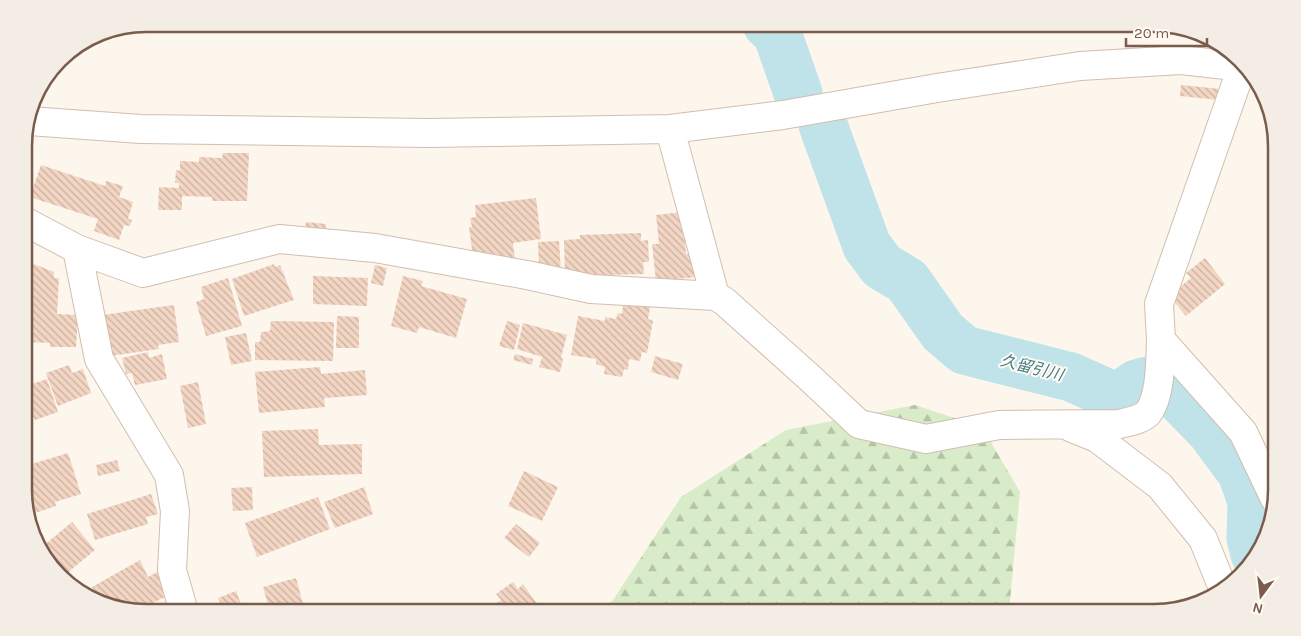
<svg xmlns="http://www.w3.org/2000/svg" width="1301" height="636" font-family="Karla,'Noto Sans JP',sans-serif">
	<defs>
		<pattern id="forest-firs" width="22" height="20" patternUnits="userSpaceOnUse" patternTransform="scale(1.25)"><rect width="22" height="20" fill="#d8ecc9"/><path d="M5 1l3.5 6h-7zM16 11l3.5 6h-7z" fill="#b4c2a5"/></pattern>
		<pattern id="building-back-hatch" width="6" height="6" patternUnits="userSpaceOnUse" patternTransform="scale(1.25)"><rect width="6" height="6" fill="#f3d5c3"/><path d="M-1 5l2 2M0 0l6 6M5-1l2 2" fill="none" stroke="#cab0a1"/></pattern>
	</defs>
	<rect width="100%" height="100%" fill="#fdf6ec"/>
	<path fill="url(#forest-firs)" d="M 915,405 L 982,427 L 1020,492 L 1009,612 L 605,612 L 681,497 L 786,430 Z"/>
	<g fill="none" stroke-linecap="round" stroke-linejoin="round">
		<path stroke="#bfe3e8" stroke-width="49" d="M 767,24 L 777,33 L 798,93
			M 823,125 L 867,246 L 882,266 L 907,281 L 943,332 L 964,350 L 1071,377 L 1109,394 L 1119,396 L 1137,384 L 1148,381 L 1160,382 L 1169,388 L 1211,431 L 1242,473 L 1248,490 L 1252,503 L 1251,538 L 1255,554"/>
	</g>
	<path fill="url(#building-back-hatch)" d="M 1181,85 L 1220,89 L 1219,100 L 1180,96 Z
		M 223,153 L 249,153 L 247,201 L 212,201 L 212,197 L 182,196 L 182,210 L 158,210 L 159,187 L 179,188 L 179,183 L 175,183 L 176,170 L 180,171 L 180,161 L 199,162 L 199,157 L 222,158 Z
		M 41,165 L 105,186 L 106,181 L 123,186 L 119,197 L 133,202 L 128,219 L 132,220 L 130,226 L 124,225 L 119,240 L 94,231 L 98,219 L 30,197 Z
		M 536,198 L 541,239 L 513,243 L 515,259 L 487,262 L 473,257 L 469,227 L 472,227 L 470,218 L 476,217 L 475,205 Z
		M 682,212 L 686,254 L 694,253 L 696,277 L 656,281 L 652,244 L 659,244 L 656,215 Z
		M 306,222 L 326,224 L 325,236 L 304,234 Z
		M 641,233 L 641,241 L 648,240 L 649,262 L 643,262 L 644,274 L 565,276 L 564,240 L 580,239 L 580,235 Z
		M 559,241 L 561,271 L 539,271 L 538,242 Z
		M 1205,258 L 1225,284 L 1186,316 L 1173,300 L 1178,296 L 1174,292 L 1191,278 L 1186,273 Z
		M 24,262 L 31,263 L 54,272 L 54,278 L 59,278 L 57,314 L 78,315 L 76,347 L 50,347 L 50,343 L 24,342 Z
		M 274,264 L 275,267 L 280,265 L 294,300 L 244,316 L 232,279 Z
		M 375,265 L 387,268 L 383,286 L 371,283 Z
		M 313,276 L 368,278 L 367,306 L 313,304 Z
		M 403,276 L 423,281 L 421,286 L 467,299 L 456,338 L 419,327 L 417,333 L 391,326 Z
		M 228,278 L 242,326 L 206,336 L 196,302 L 204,299 L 201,287 Z
		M 624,298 L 651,303 L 648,319 L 653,321 L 647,353 L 642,352 L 640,361 L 629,359 L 628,370 L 624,369 L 622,377 L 604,374 L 605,367 L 596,364 L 596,359 L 571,355 L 578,316 L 605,321 L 605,317 L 616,319 L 618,313 L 622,314 Z
		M 174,305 L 179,342 L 158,345 L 159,349 L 110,356 L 102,315 Z
		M 337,316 L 359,317 L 359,348 L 336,348 Z
		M 271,321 L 334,322 L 333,361 L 255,360 L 255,342 L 260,342 L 261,332 L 270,331 Z
		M 507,321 L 520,325 L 514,350 L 499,346 Z
		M 523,323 L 567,335 L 561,358 L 563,359 L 560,372 L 539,367 L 542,357 L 517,349 Z
		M 246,333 L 252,361 L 231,365 L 225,337 Z
		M 148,352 L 149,358 L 162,354 L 167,379 L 135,385 L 132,373 L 126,374 L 122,358 Z
		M 515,354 L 533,359 L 532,365 L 513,360 Z
		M 655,356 L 683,364 L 678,380 L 651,372 Z
		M 69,365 L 72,373 L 83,369 L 91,393 L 58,406 L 46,373 Z
		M 320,367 L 321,374 L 365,370 L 367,395 L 324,398 L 325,407 L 259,413 L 255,372 Z
		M 30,378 L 32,384 L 47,379 L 58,412 L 35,420 L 33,416 L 25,419 L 25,380 Z
		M 198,382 L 206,424 L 188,428 L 180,386 Z
		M 318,429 L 319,445 L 362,444 L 362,474 L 264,477 L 262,431 Z
		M 68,453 L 81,494 L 55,502 L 56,506 L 29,515 L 25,506 L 25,455 L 28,454 L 32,464 Z
		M 117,460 L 120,471 L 98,476 L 96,465 Z
		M 524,471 L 558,487 L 542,521 L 508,506 Z
		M 252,487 L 253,510 L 233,511 L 231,488 Z
		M 364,487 L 373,514 L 335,528 L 324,502 Z
		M 151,494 L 158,514 L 146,517 L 148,524 L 95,540 L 87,514 Z
		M 318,497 L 330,529 L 257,557 L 245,523 Z
		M 72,522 L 95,550 L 66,574 L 43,546 Z
		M 516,524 L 540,543 L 529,557 L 504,538 Z
		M 140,560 L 148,577 L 159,571 L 171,594 L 138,610 L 99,601 L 92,587 Z
		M 296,578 L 303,604 L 296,606 L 296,610 L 288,612 L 270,612 L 263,587 Z
		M 513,582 L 518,589 L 523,584 L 543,612 L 499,612 L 494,605 L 501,600 L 496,594 Z
		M 236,591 L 241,604 L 223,610 L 218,598 Z
		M 172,602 L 177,612 L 156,612 L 155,610 Z"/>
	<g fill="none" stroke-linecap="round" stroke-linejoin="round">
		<defs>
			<path id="minor" d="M 1242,67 L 1159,304 L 1161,340 L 1243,432 L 1275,499
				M 29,121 L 141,129 L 428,133 L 670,129 L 783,115 L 937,88 L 1080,66 L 1181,60 L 1244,67
				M 670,129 L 715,296
				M 24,221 L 77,249 L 143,273 L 279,239 L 375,248 L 527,275 L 591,289 L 715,296 L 724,301 L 810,378 L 859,424 L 926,439 L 999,425 L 1119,424 C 1128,422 1141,420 1148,413 C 1161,396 1160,361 1161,340
				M 77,249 L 99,359 L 169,475 L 175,511 L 172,570 L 184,612
				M 1072,428 L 1097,438 L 1160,486 L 1203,539 L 1224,591"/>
		</defs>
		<use href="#minor" stroke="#d1beb0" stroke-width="30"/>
		<use href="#minor" stroke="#fff" stroke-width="28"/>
	</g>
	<g text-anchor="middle" stroke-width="4" stroke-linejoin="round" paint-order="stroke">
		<g font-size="16" font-style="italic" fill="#437c86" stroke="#fffaf3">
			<text transform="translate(1032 367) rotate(14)" y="6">久留引川</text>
		</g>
	</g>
	<path d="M0 0H1301V636H0ZM146 32H1154A114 114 0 0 1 1268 146V490A114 114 0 0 1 1154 604H146A114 114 0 0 1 32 490V146A114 114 0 0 1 146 32Z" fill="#f4ede6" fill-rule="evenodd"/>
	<path fill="none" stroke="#7a5c4d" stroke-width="2.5" d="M146 32H1154A114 114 0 0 1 1268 146V490A114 114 0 0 1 1154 604H146A114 114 0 0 1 32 490V146A114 114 0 0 1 146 32Z"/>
	<g transform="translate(1261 596) rotate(195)" stroke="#fffaf3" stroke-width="4" paint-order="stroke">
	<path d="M0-4L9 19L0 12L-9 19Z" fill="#7a5c4d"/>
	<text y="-8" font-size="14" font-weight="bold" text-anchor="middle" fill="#7a5c4d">N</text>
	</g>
	<path d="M1126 38v8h81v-8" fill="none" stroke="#7a5c4d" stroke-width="2.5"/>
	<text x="1134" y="38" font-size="15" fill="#7a5c4d" stroke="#fffaf3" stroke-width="4" paint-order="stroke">20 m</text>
</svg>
